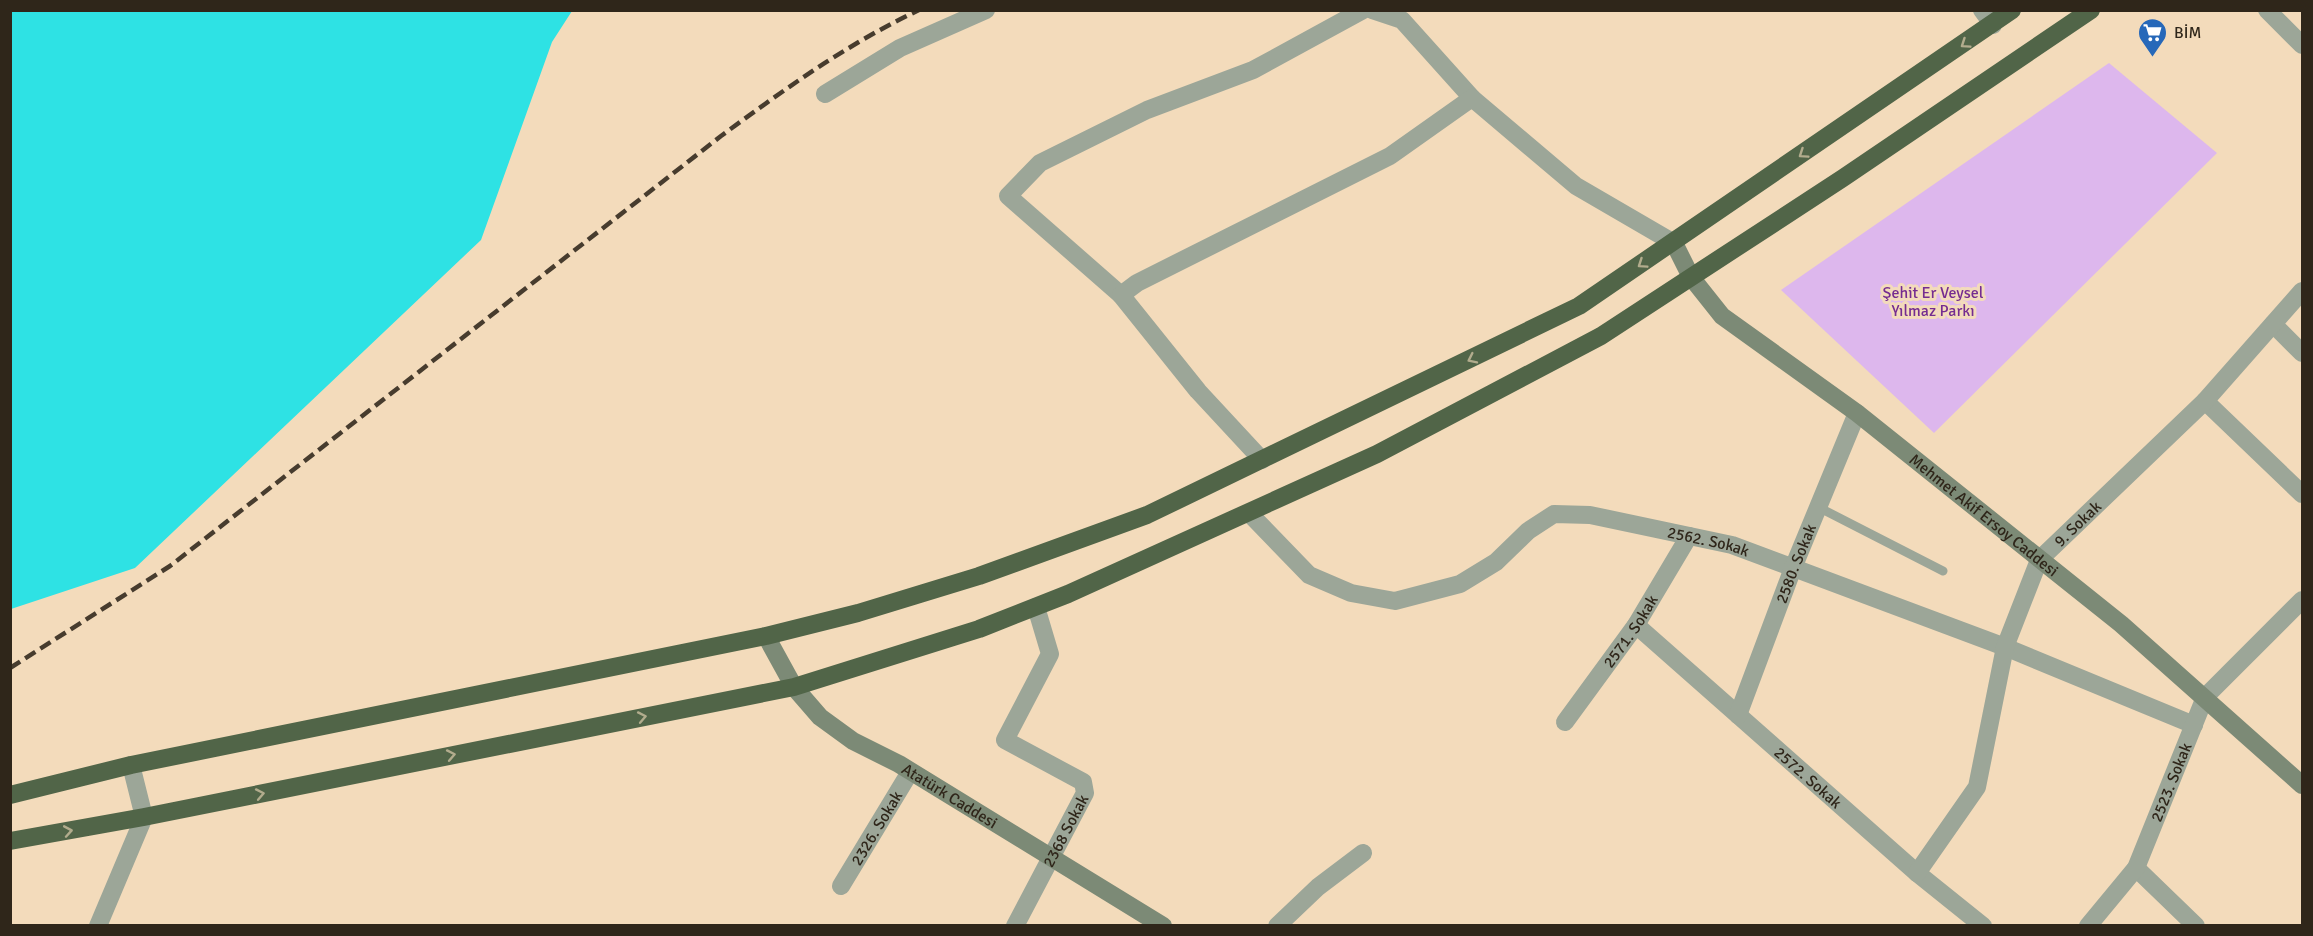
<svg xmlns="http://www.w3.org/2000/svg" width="2313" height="936" font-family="Signika,sans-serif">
	<rect width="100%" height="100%" fill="#f3dbbb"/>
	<path fill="#ddb7ed" d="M 2109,63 L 2217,153 L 1934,433 L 1781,290 Z"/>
	<path fill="#2ee2e4" d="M 10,11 L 572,11 L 552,42 L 481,240 L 135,568 L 11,609 Z"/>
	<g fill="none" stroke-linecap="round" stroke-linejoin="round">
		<path stroke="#9ca698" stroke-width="9" d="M 1818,507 L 1943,571"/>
		<g stroke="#9ca698" stroke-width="18">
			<path d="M 1372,10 L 1402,20 L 1472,98"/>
			<path d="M 1982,10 L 1993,25"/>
			<path d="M 2267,10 L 2302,45"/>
			<path d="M 825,94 L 900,48 L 986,10"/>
			<path d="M 1121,295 L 1008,196 L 1040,163 L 1147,110 L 1253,70 L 1363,10"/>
			<path d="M 2273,324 L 2302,353"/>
			<path d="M 2205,401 L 2302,494"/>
			<path d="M 1262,460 L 1198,391 L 1121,295 L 1137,283 L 1390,156 L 1472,98 L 1576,186 L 1674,243"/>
			<path id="s1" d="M 1249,513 L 1309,575 L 1351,593 L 1395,601 L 1460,584 L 1496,562 L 1528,531 L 1554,514 L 1590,515 L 1732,545 L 2005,647 L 2194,725"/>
			<path id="s2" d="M 1636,625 L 1917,873 L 1983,926"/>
			<path id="s3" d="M 1738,715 L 1793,568 L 1857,413"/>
			<path id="s4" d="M 1565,722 L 1636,625 L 1689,536"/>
			<path d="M 2136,868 L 2196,926"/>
			<path id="s5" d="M 1917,873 L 1977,787 L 2005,647 L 2039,560 L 2205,401 L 2302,291"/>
			<path id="s6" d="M 841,886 L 910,772"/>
			<path d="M 98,926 L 144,817 L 131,765"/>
			<path id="s7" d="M 1015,926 L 1085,793 L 1083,782 L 1005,740 L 1050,654 L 1036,607"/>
			<path d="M 1277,926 L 1318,887 L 1363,853"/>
			<path id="s8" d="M 2088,926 L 2136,868 L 2205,697 L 2302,600"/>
		</g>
		<g stroke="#7c8a76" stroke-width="18">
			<path id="s9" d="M 1674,243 L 1691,277 L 1722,316 L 1857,413 L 2121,624 L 2302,785"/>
			<path id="s10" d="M 766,636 L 794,687 L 820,717 L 853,741 L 899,764 L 1163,926"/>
		</g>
		<path stroke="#516548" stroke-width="18" d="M 10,795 L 131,765 L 766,636 L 858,613 L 979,576 L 1147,515 L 1579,306 L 2012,10
			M 10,841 L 144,817 L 794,687 L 979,629 L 1068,594 L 1377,454 L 1601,336 L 1843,178 L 2091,10"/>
		<path stroke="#473c2e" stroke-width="4.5" stroke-dasharray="12 6" stroke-linecap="butt" d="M 10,668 L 170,566 L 721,136 C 785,89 847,44 919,10"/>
	</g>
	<defs><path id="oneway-chevron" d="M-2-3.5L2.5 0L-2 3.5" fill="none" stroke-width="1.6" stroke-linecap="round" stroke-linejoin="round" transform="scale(1.5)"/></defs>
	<g stroke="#b2ac8d">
		<use href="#oneway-chevron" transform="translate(1965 44) rotate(146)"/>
		<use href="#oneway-chevron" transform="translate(1803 154) rotate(146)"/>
		<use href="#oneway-chevron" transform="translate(1642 264) rotate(146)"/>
		<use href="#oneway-chevron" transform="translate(1472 359) rotate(154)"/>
		<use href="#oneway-chevron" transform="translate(642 717) rotate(-11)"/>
		<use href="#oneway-chevron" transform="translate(451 755) rotate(-11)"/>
		<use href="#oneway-chevron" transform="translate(260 794) rotate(-11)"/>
		<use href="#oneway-chevron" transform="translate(68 831) rotate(-10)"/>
	</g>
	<defs>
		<symbol id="supermarket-pin" viewBox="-11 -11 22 30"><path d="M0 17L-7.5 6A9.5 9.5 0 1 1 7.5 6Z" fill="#2668b9" stroke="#f3dbbb"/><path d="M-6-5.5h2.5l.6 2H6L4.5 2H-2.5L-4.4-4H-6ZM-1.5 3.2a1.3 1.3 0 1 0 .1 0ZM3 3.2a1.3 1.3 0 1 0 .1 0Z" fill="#fff"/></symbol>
	</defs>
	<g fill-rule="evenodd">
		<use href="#supermarket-pin" x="2136" y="16" width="33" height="45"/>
	</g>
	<g text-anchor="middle" stroke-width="6" stroke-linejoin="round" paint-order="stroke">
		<g font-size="16" fill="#2f261a" stroke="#f3dbbb" text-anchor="start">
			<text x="2174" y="38">BİM</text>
		</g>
		<g font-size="16" fill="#752c90" stroke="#f3dbbb">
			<text x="1933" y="298">Şehit Er Veysel<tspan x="1933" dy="18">Yılmaz Parkı</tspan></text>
		</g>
		<g font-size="16" fill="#2f261a" stroke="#f3dbbb">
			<text dy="6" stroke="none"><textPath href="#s9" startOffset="417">Mehmet Akif Ersoy Caddesi</textPath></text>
			<text dy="6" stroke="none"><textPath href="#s5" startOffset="394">9. Sokak</textPath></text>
			<text dy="6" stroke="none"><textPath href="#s1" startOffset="519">2562. Sokak</textPath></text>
			<text dy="6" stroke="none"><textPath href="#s3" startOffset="162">2580. Sokak</textPath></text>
			<text dy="6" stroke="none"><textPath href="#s4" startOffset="112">2571. Sokak</textPath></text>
			<text dy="6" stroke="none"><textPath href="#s2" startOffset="230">2572. Sokak</textPath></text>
			<text dy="6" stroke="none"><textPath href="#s8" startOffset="168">2523. Sokak</textPath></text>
			<text dy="6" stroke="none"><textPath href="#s10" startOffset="250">Atatürk Caddesi</textPath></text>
			<text dy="6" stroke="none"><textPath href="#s6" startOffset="68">2326. Sokak</textPath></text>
			<text dy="6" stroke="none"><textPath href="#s7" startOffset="108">2368 Sokak</textPath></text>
		</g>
	</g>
	<rect width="2313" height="936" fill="none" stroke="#2f261a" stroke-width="24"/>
</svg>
